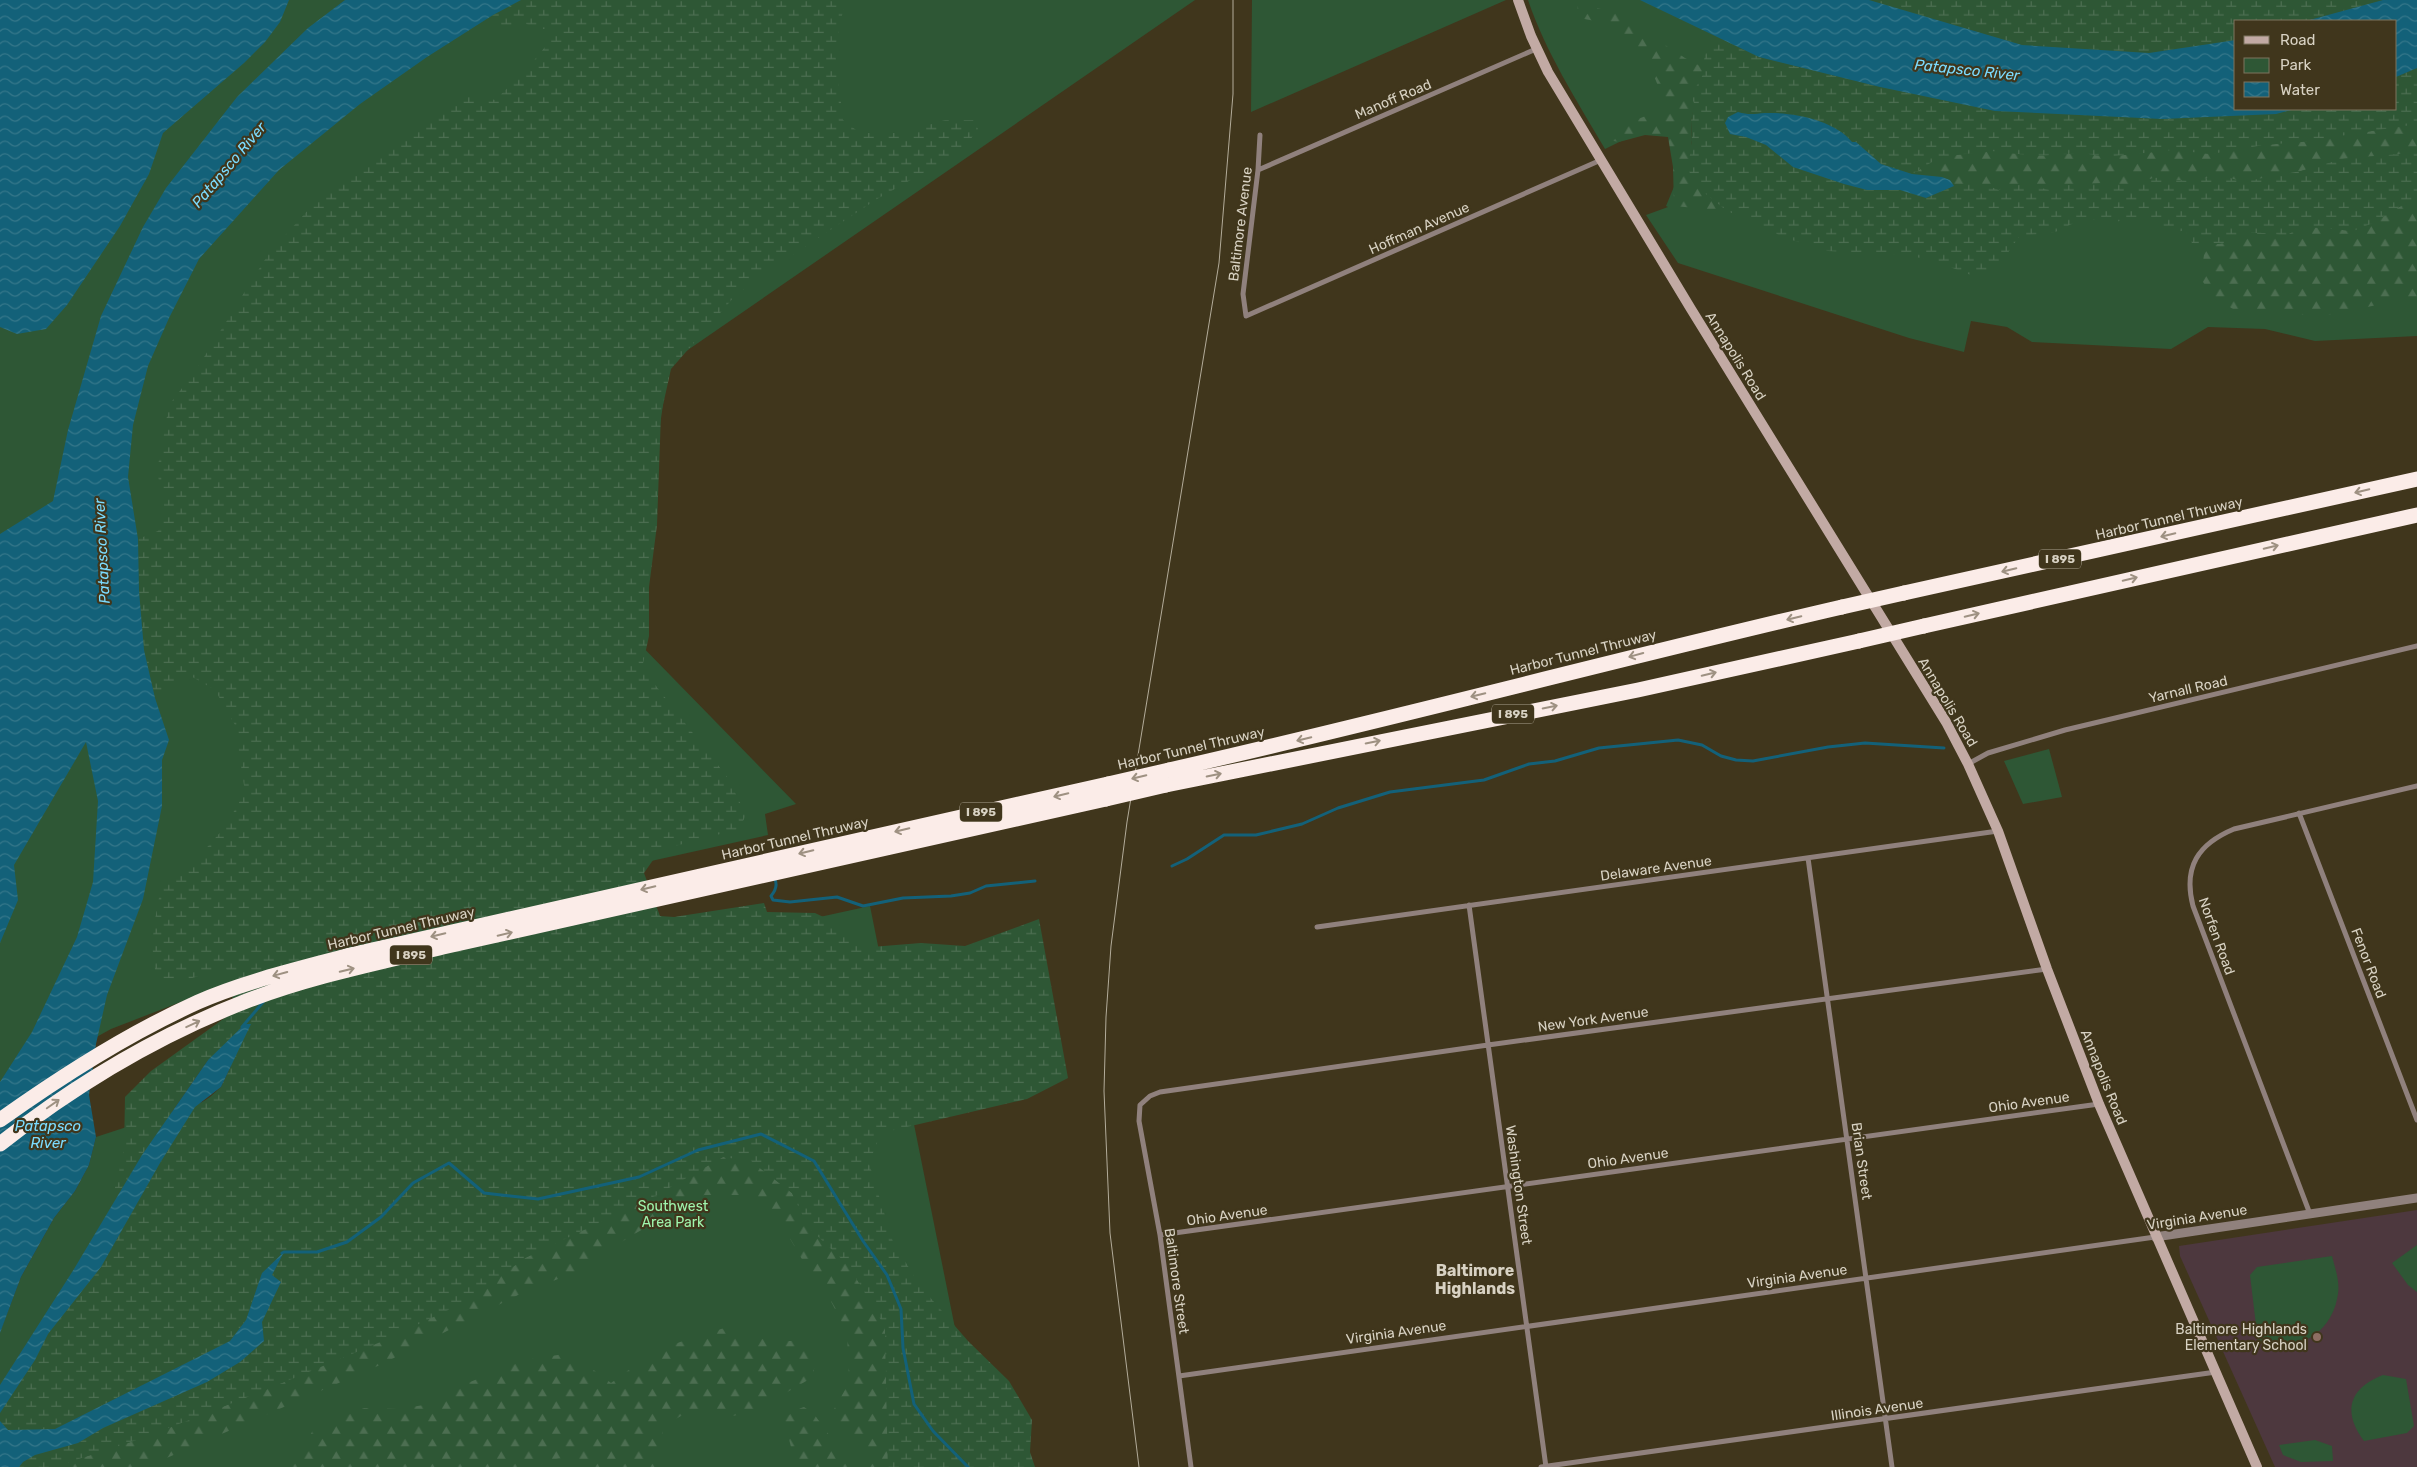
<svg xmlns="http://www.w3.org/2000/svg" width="2417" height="1467" font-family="Rubik,sans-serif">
	<defs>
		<pattern id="forest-firs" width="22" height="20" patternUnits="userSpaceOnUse" patternTransform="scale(1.25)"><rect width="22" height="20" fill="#2e5735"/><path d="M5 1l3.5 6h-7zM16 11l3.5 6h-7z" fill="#4c6e51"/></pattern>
		<pattern id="wetland-marsh" width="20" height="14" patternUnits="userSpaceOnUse" patternTransform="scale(1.25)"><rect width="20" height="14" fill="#2e5735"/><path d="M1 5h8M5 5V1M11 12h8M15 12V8" fill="none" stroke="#4c6e51"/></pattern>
		<pattern id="water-waves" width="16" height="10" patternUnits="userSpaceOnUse" patternTransform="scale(1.25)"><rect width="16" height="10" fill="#136179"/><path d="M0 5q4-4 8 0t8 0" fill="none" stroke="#35778a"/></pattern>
	</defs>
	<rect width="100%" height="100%" fill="#40361c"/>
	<path fill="#4d383e" d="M 2417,1210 L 2417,1467 L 2275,1467 L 2180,1256 L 2179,1246 Z"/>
	<path fill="#2e5735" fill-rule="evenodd" d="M 0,0 L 1195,0 L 669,363 L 630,634 L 796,804 L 765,814 L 768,835 L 597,873 L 191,998 L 111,1029 L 37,1070 L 0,1099 Z
		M 1252,0 L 1506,0 L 1251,112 Z
		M 1528,0 L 2417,0 L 2417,336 L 2315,341 L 2265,329 L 2208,327 L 2171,349 L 2032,342 L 2007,327 L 1971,321 L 1964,352 L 1909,338 L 1678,263 L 1646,215 L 1668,207 L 1666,206 L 1711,97 L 1605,149 C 1577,101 1546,53 1528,0 ZM 2236,21 L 2396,21 L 2396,109 L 2236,109 Z
		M 2049,749 L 2062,797 L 2023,804 L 2004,761 Z
		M 870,906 L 983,1467 L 0,1467 L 0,1332 L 21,1277 L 54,1218 L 75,1191 L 89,1165 L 96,1137 L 767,917 L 769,928 Z
		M 2417,1245 L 2417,1292 L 2408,1285 L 2392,1263 Z
		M 2332,1256 C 2335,1268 2340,1281 2338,1294 C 2332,1335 2296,1354 2258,1342 L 2250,1275 L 2257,1267 Z
		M 2383,1375 L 2406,1379 L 2414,1426 L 2407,1433 L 2364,1441 C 2342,1412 2349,1388 2383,1375 Z
		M 2315,1440 L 2332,1446 L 2333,1461 L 2301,1462 L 2283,1455 L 2279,1445 Z"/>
	<path fill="url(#forest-firs)" d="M 1577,5 L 1613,11 L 1685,58 L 1706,69 L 1691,96 L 1695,103 L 1691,121 L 1692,140 L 1688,169 L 1696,186 L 1727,211 L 1674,206 L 1673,167 L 1668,137 L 1645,135 L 1619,142 L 1609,140 L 1622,125 L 1667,108 L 1652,71 L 1617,25 L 1579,18 Z
		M 2417,124 L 2417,149 L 2410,153 L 2342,159 L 2301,171 L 2253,180 L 2236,180 L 2222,175 L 2194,181 L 2175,180 L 2172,177 L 2154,178 L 2127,185 L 2106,183 L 2068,185 L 2050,190 L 2027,185 L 2011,185 L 1999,190 L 1980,183 L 1954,186 L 1912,174 L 1933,162 L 1948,160 L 1956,155 L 1992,151 L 2036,156 L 2083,153 L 2105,157 L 2173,150 L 2211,154 L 2264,145 L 2301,142 Z
		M 2406,203 L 2417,203 L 2417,297 L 2327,315 L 2240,313 L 2214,298 L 2201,279 L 2205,246 L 2230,242 L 2250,233 L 2270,233 L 2284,236 L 2299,229 L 2310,227 L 2353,231 L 2373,223 Z
		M 723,1157 L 751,1161 L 792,1193 L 808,1227 L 849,1266 L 885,1327 L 888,1467 L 870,1467 L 849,1434 L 830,1416 L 849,1383 L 847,1332 L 825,1290 L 803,1261 L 775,1213 L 746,1195 L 704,1195 L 629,1237 L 583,1269 L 518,1295 L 380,1365 L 146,1467 L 54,1467 L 143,1438 L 263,1391 L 461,1304 L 525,1258 L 655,1196 Z
		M 725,1328 C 757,1341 773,1341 806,1341 L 815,1362 L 813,1377 L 757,1410 L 733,1416 L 691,1410 L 664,1426 L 655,1467 L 592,1467 L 591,1464 C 574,1455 553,1456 537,1467 L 289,1467 L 314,1429 L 364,1408 L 399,1409 L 430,1404 L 455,1388 L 525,1360 L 571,1353 L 611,1383 C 621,1376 630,1369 639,1362 C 664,1346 697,1335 725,1328 Z
		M 804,1407 L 814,1414 L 852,1467 L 796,1467 L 784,1419 L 795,1410 Z"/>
	<path fill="url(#wetland-marsh)" d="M 521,0 L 845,0 L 835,52 L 843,120 L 860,133 L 901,133 L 945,120 L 973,120 L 978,129 L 962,151 L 877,199 L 767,272 L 735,296 L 671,369 L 661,414 L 657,525 L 649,587 L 649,636 L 642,668 L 728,778 L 746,815 L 739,829 L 660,850 L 644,873 L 660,916 L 674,917 L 764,903 L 767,912 L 815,913 L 836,923 L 840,933 L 871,947 L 921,943 L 965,946 L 1039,919 L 1068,1078 L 1027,1099 L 881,1133 L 869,1163 L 893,1242 L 921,1287 L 968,1341 L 1009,1381 L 1032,1420 L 1030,1452 L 1035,1467 L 888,1467 L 885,1327 L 849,1266 L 808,1227 L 792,1193 L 751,1161 L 723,1157 L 655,1196 L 525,1258 L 461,1304 L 383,1341 L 263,1391 L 143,1438 L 54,1467 L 19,1467 L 23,1462 L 35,1455 L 78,1443 L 103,1428 L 207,1382 L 240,1362 L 264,1341 L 262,1322 L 281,1282 L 272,1275 L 283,1253 L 262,1273 L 246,1320 L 230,1341 L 55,1429 L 7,1430 L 0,1421 L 0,1413 L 35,1360 L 48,1334 L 101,1267 L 160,1163 L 195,1107 L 210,1097 L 221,1087 L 231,1066 L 208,1060 L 142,1155 L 110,1208 L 124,1151 L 125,1097 L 151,1071 L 233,1012 L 232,975 L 225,968 L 189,979 L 159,983 C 147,949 155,921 161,887 L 186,871 L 225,827 L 245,792 L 235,725 L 215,690 L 189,675 L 172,682 L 155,698 L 144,650 L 139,591 L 138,539 L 158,531 L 165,510 L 157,471 L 169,405 L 196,370 L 269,253 L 320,197 L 451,105 L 468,94 L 495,100 L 526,70 L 560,29 L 541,29 L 526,24 L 517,26 L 500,25 L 484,20 Z
		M 1869,0 L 2383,0 L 2306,21 L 2236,21 L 2236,40 L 2149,53 L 2022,45 Z
		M 1722,40 L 1759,57 L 1880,87 L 1995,111 L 2162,119 L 2276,114 L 2295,109 L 2396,109 L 2396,77 L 2417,68 L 2417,124 L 2301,142 L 2264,145 L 2211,154 L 2173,150 L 2105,157 L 2083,153 L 2036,156 L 1992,151 L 1956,155 L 1948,160 L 1932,162 L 1912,174 L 1881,164 L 1856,142 L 1852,142 L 1846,135 L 1829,125 L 1765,113 L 1752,116 L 1738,112 L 1729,119 L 1730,134 L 1746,137 L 1766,145 L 1793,167 L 1867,190 L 1900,190 L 1926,198 L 1954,186 L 1980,183 L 1999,190 L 2011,185 L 2027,185 L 2050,190 L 2068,185 L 2106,183 L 2127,185 L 2154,178 L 2172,177 L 2175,180 L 2194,181 L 2222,175 L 2236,180 L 2253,180 L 2301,171 L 2342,159 L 2410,153 L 2417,149 L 2417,203 L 2406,203 L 2373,223 L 2353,231 L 2310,227 L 2299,229 L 2284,236 L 2270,233 L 2250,233 L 2230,242 L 2205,246 L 2192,243 L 2185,230 L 2169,234 L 2162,233 C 2149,206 2128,223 2107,222 C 2101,222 2094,219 2087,219 C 2077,219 2065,229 2055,232 C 2042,236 2028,233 2017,238 C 2011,255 1991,267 1976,277 L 1929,259 L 1877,252 L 1865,253 L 1828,251 L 1782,237 L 1765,227 L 1727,211 L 1696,186 L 1688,169 L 1692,140 L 1691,121 L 1694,103 L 1691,96 L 1706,69 L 1704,60 L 1706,51 Z"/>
	<path fill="url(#water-waves)" d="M 0,0 L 289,0 L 280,22 L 265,42 L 244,63 L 163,133 L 149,174 L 120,226 L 67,305 L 46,329 L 17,334 L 0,327 Z
		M 345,0 L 521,0 L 493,15 L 427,57 L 360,104 L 279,170 L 199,259 L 169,318 L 148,366 L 133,425 L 128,477 L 138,539 L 139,591 L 144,650 L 155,698 L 169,740 L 162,760 L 162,806 L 143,899 L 107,995 L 96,1044 L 89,1095 L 96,1137 L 89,1165 L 75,1191 L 54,1218 L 21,1277 L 0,1333 L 0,1082 L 32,1032 L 77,937 L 93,882 L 98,801 L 86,742 L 14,865 L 18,900 L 0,943 L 0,534 L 53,501 L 68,430 L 101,316 L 143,227 L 166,188 L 237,97 L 308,28 Z
		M 1640,0 L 1869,0 L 2022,45 L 2149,53 L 2236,40 L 2236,109 L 2295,109 L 2276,114 L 2162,119 L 1995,111 L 1880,87 L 1759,57 Z
		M 2383,0 L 2417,0 L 2417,68 L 2396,77 L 2396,21 L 2306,21 Z
		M 1738,112 C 1748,115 1754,114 1765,113 C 1792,112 1835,120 1852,142 L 1856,142 L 1881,164 L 1912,174 L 1942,177 L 1950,180 L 1954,186 L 1926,198 L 1900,190 L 1867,190 L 1844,184 L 1793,167 L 1766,145 L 1746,137 L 1730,134 L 1725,123 L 1728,117 Z
		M 245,1024 L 251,1024 L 221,1087 L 195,1107 L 160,1163 L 101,1267 L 48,1334 L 35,1360 L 0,1413 L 0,1385 L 74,1269 L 142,1155 L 208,1060 Z
		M 284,1252 L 272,1275 L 281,1282 L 262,1322 L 264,1341 L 240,1362 L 207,1382 L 103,1428 L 78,1443 L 35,1455 L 23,1462 L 19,1467 L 0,1467 L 0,1421 L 8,1430 L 55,1429 L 230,1341 L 246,1320 L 262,1273 Z"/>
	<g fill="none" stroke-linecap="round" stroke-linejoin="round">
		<path stroke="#136179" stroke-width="3" d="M 1172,866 L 1187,859 L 1224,835 L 1256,835 L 1302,824 L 1338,808 L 1390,792 L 1484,780 L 1529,764 L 1555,761 L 1599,748 L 1678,740 L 1702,745 L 1721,756 L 1736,760 L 1753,761 L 1828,747 L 1865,743 L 1944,748
			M 774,878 C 778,884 776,890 771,896 L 773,900 L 790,902 L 837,897 L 863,906 L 903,898 L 951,896 L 970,893 L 986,886 L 1035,881
			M 242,1027 L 264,1001
			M 282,1253 L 284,1252 L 317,1252 L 347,1242 L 381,1217 L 413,1183 L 449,1163 L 484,1193 L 538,1199 L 639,1177 L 698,1150 L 761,1134 L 814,1161 L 863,1241 L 887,1275 L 901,1309 L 903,1348 L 914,1404 L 933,1431 L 968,1467"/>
		<path stroke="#90817d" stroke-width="5" d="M 1260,135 L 1258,170 L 1243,294 L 1246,316 L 1601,160
			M 1258,170 L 1536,49
			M 1968,764 L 1988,753 L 2065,730 L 2417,646
			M 2299,813 L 2417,1120
			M 1808,858 L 1892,1467
			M 1469,905 L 1546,1467
			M 1317,927 L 1998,831
			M 2310,1214 L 2193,906 C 2183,867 2198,844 2234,829 L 2417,786
			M 1160,1235 L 2099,1104
			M 1179,1376 L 2155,1237
			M 1191,1467 L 1160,1235 L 1139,1121 L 1140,1105 L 1150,1096 L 1160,1092 L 1488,1045 L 2047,969
			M 1541,1467 L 2216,1372"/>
		<path stroke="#90817d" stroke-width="9" d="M 2155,1237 L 2417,1198"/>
		<path stroke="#c2aaa4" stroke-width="10" d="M 1518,0 L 1531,36 L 1548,72 L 1691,309 L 1946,722 L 1968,764 L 1998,831 L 2047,969 L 2099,1104 L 2257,1467"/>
		<path stroke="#fbece8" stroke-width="15" d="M 1904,593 L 2417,479
			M 1924,626 L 2417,515
			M 1169,770 C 1394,719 1617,659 1842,607
			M 1166,785 L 1638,690 L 1859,641
			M 0,1120 C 63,1075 127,1034 198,1002 C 246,981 299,969 350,955 L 1108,784
			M 0,1144 C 76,1084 158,1035 249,1000 C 312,976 378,963 443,947 L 1106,799"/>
		<path stroke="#b3ac9a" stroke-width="1" d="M 1139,1467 L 1110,1233 L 1104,1091 L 1106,1017 L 1111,946 L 1127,822 L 1219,263 L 1233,94 L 1233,0"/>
		<path stroke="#fbece8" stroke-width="15" d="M 1842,607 L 1904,593
			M 1859,641 L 1924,626
			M 1108,784 L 1169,770
			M 1106,799 L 1166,785"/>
	</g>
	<defs><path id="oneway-shaft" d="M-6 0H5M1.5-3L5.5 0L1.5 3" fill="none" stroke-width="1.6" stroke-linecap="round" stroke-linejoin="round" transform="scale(1.25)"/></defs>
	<g stroke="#9e9182">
		<use href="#oneway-shaft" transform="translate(2362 491) rotate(167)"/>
		<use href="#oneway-shaft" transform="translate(2168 535) rotate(167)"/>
		<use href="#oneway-shaft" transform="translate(2271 547) rotate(-13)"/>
		<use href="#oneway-shaft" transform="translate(2009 570) rotate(167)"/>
		<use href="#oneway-shaft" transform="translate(2130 579) rotate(-13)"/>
		<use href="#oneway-shaft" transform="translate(1972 615) rotate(-13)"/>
		<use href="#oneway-shaft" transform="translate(1794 618) rotate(167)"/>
		<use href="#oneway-shaft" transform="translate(1636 655) rotate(165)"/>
		<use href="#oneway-shaft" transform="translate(1709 674) rotate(-13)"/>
		<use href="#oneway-shaft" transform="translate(1478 695) rotate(166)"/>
		<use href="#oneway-shaft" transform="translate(1550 707) rotate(-11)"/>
		<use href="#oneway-shaft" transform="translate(1304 739) rotate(166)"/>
		<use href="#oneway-shaft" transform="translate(1373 742) rotate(-11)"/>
		<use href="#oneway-shaft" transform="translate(1214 775) rotate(-12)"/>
		<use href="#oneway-shaft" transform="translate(1139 777) rotate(167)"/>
		<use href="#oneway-shaft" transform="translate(1061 795) rotate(167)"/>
		<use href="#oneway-shaft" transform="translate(902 830) rotate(167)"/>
		<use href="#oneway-shaft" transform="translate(806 852) rotate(167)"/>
		<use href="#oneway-shaft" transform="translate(648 888) rotate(167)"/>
		<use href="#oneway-shaft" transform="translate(505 934) rotate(-13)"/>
		<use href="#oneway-shaft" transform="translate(438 935) rotate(167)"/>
		<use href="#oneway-shaft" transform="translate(347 970) rotate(-14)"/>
		<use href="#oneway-shaft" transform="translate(280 974) rotate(165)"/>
		<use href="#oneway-shaft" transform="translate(193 1024) rotate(-25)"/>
		<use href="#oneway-shaft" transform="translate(53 1104) rotate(-35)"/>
	</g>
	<circle fill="#8d6e63" stroke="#40361c" stroke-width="2" cx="2317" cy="1337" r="5"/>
	<g text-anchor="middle" stroke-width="4.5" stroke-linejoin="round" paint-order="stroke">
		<g fill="#40361c" stroke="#aaa391" stroke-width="1">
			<rect x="2039" y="549.5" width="42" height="19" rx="4"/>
			<rect x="1492" y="704.5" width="42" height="19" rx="4"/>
			<rect x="960" y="802.5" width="42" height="19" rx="4"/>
			<rect x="390" y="945.5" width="42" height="19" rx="4"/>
		</g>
		<g font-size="12" font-weight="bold" fill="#d8d2c3">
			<text x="2060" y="563">I 895</text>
			<text x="1513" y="718">I 895</text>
			<text x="981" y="816">I 895</text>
			<text x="411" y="959">I 895</text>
		</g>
		<g font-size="14" fill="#d8d2c3" stroke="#40361c">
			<text transform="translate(1393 99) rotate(-23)" y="5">Manoff Road</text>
			<text transform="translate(1240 224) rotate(-83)" y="5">Baltimore Avenue</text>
			<text transform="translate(1419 228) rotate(-24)" y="5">Hoffman Avenue</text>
			<text transform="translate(1736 356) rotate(58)" y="5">Annapolis Road</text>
			<text transform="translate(2169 518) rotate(-13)" y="5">Harbor Tunnel Thruway</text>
			<text transform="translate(1583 652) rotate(-14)" y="5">Harbor Tunnel Thruway</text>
			<text transform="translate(2188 689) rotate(-13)" y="5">Yarnall Road</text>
			<text transform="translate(1948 702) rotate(59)" y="5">Annapolis Road</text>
			<text transform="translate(1191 748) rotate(-13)" y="5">Harbor Tunnel Thruway</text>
			<text transform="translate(795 838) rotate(-13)" y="5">Harbor Tunnel Thruway</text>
			<text transform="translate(1656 868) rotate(-8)" y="5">Delaware Avenue</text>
			<text transform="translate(401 928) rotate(-13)" y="5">Harbor Tunnel Thruway</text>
			<text transform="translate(2217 936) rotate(70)" y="5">Norfen Road</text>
			<text transform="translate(2369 963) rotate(69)" y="5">Fenor Road</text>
			<text transform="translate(1593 1019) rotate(-8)" y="5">New York Avenue</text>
			<text transform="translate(2104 1077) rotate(68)" y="5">Annapolis Road</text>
			<text transform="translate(2029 1102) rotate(-8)" y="5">Ohio Avenue</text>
			<text transform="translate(1628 1158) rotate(-8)" y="5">Ohio Avenue</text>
			<text transform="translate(1862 1161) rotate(82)" y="5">Brian Street</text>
			<text transform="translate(1519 1185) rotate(82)" y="5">Washington Street</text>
			<text transform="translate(1227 1215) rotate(-8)" y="5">Ohio Avenue</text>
			<text transform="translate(2197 1217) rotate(-9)" y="5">Virginia Avenue</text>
			<text transform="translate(1797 1276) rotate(-8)" y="5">Virginia Avenue</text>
			<text transform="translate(1177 1281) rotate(82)" y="5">Baltimore Street</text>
			<text transform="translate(1396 1332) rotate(-8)" y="5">Virginia Avenue</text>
			<text transform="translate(1877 1409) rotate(-8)" y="5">Illinois Avenue</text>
		</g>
		<g font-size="14" fill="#9ff5ad" stroke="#40361c">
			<text x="673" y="1211">Southwest<tspan x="673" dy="16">Area Park</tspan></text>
		</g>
		<g font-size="14" fill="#d8d2c3" stroke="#40361c" text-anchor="end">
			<text x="2307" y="1334">Baltimore Highlands<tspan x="2307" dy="16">Elementary School</tspan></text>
		</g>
		<g font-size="15" font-style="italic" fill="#7bdcff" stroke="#40361c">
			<text transform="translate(1967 70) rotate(6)" y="5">Patapsco River</text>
			<text transform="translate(229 165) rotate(-50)" y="5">Patapsco River</text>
			<text transform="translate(102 551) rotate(-93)" y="5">Patapsco River</text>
			<text x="48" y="1131">Patapsco<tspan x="48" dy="17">River</tspan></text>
		</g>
		<g font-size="16" font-weight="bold" fill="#d8d2c3" stroke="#40361c">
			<text x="1475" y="1276">Baltimore<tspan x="1475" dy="18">Highlands</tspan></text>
		</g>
	</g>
	<rect x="2234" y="20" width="162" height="90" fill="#40361c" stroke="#7d745f"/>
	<rect x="2244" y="36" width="25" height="8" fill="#c2aaa4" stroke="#7d745f"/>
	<text x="2280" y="45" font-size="15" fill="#d8d2c3">Road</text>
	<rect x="2244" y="58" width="25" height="15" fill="#2e5735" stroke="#7d745f"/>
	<text x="2280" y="70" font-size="15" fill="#d8d2c3">Park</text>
	<rect x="2244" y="82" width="25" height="15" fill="url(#water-waves)" stroke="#7d745f"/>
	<text x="2280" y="95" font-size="15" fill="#d8d2c3">Water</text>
</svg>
